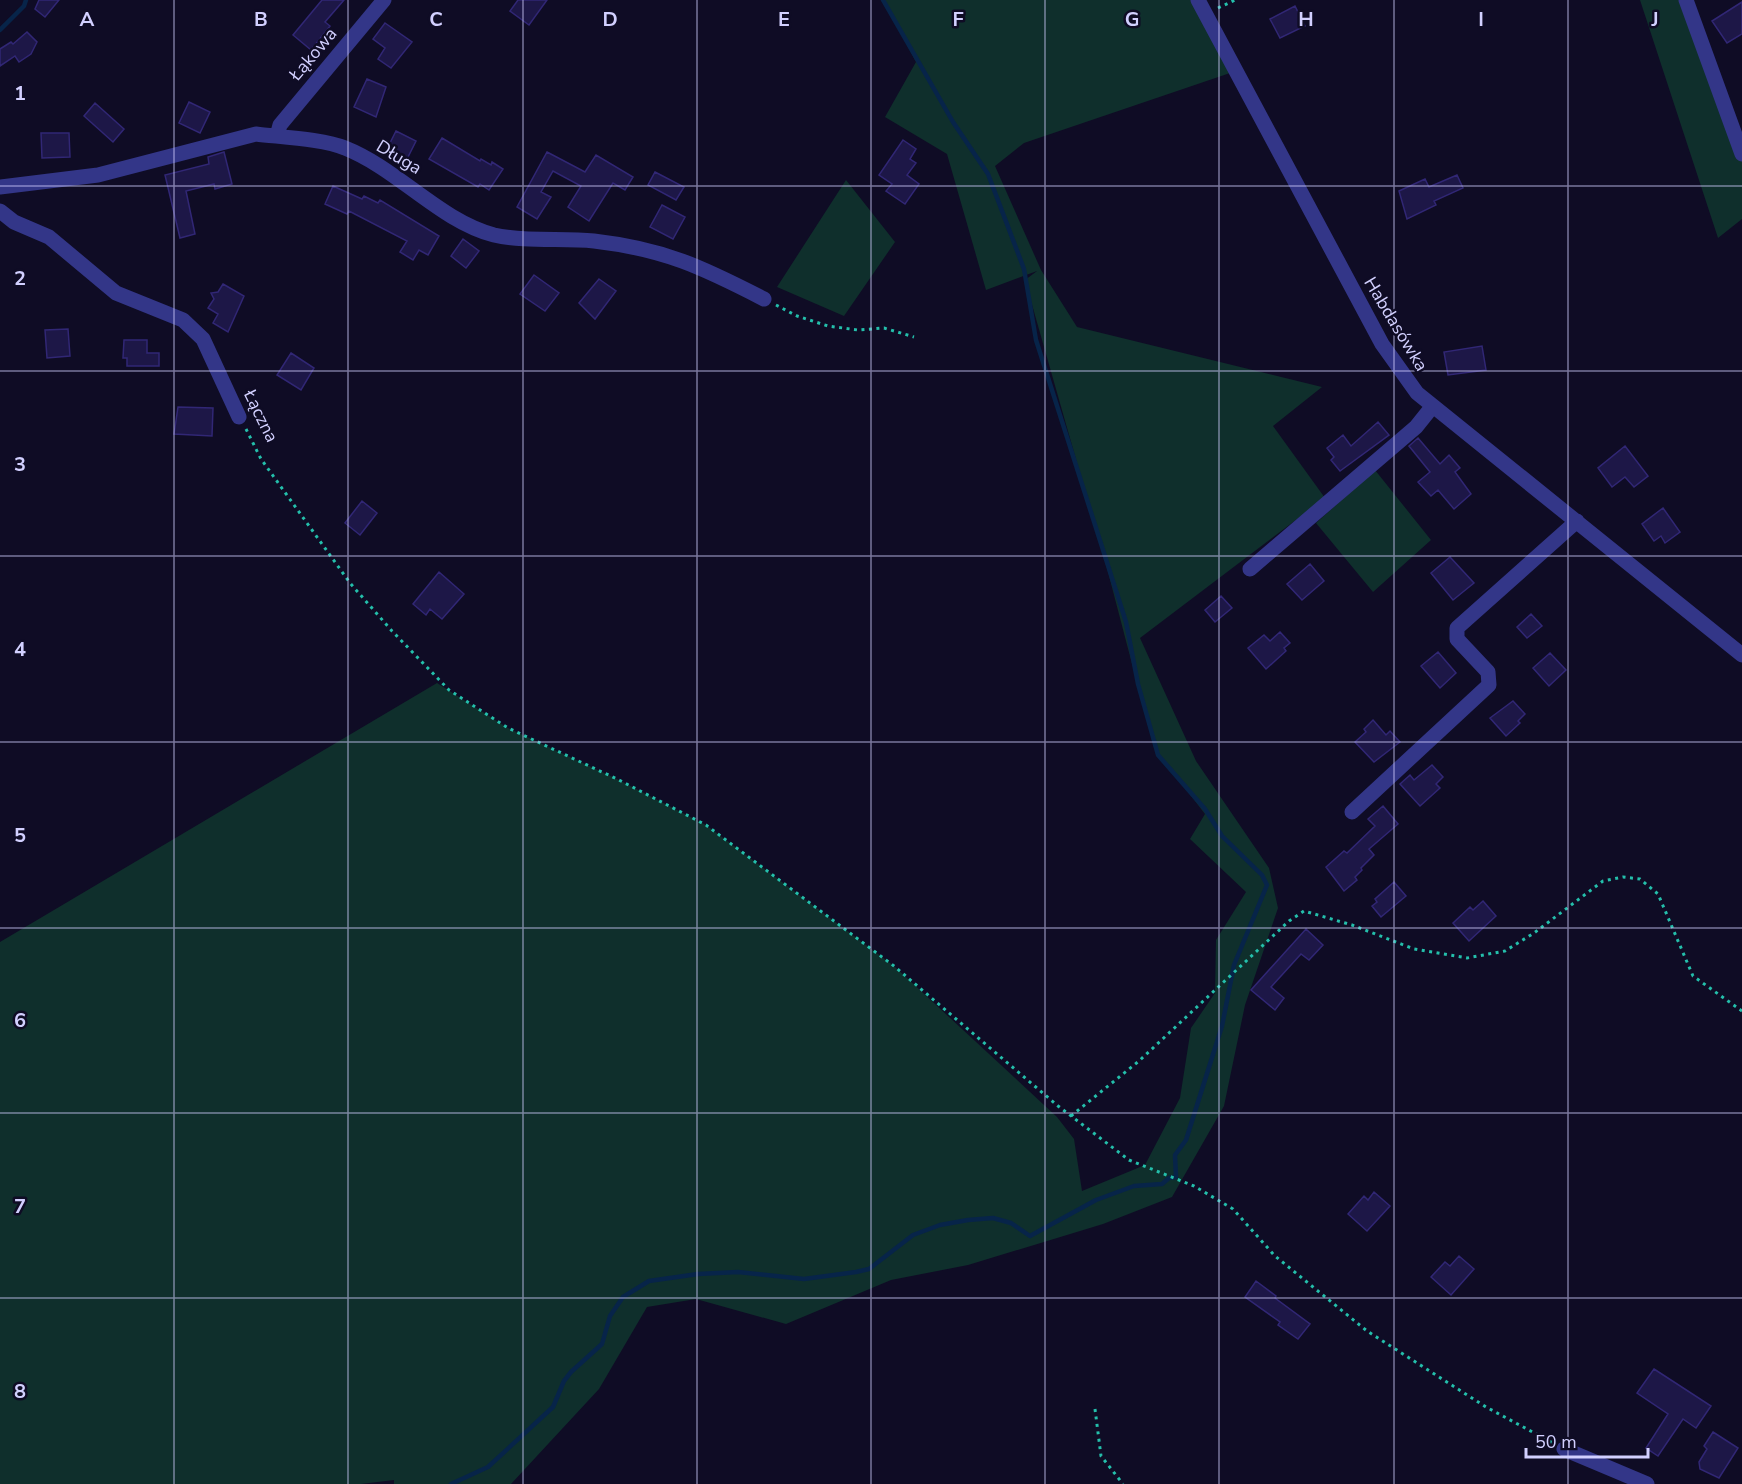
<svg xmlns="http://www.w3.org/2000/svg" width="1742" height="1484" font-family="'Nunito Sans',sans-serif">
	<rect width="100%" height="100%" fill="#0f0c25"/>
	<path fill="#0f2f2c" d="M 883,0 L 1198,0 L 1236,71 L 1024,143 L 995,166 L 1041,270 L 1077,327 L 1322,387 L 1273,426 L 1325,498 L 1140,638 L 1196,761 L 1269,868 L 1278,908 L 1245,1005 L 1224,1106 L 1172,1197 L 1103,1224 L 968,1265 L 891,1280 L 786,1324 L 696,1299 L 647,1307 L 599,1389 L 511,1484 L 394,1484 L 394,1480 L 361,1484 L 0,1484 L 0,942 L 437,683 L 508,728 L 617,779 L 706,825 L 894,966 L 1057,1117 L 1074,1139 L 1082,1191 L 1145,1165 L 1180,1098 L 1191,1028 L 1215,993 L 1216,940 L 1246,892 L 1190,839 L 1205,814 L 1154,748 L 1108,572 L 1025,280 L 1037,271 L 986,290 L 947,154 L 885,117 L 916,62 Z
		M 1640,0 L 1683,0 L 1742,154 L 1742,219 L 1718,238 Z
		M 846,180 L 895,242 L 844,316 L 777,287 Z
		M 1375,470 L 1431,540 L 1373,592 L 1316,523 Z"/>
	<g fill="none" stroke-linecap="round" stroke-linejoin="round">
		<path stroke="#072449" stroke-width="4.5" d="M 0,30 L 24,6 L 26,0
			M 451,1484 L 488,1467 L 553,1407 L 564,1381 L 571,1372 L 602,1344 L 610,1316 L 623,1297 L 649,1281 L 698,1274 L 738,1272 L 804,1279 L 856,1272 L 869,1269 L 913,1235 L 940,1225 L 968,1220 L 993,1218 L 1011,1223 L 1030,1236 L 1096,1200 L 1134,1186 L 1162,1184 L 1169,1178 L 1176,1177 L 1175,1155 L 1186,1140 L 1222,1026 L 1234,965 L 1267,885 L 1262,875 L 1222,836 L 1205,809 L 1158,755 L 1138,684 L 1126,622 L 1036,340 L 1024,269 L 988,174 L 953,122 L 883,0"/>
	</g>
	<path fill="#1d1747" stroke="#312775" stroke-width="1.5" d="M 39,0 L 59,0 L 45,17 L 35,9 Z
		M 322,0 L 344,0 L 325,22 L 330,26 L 311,50 L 293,35 Z
		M 518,0 L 547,0 L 529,25 L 510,11 Z
		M 1742,2 L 1742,34 L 1727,43 L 1712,21 Z
		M 1295,6 L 1305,26 L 1280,38 L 1270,19 Z
		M 385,23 L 412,42 L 391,68 L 378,59 L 385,48 L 373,39 Z
		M 27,32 L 37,42 L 31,54 L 19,62 L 15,56 L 0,66 L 0,49 L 11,42 L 13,44 Z
		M 367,79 L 386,87 L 376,117 L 354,107 Z
		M 189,102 L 210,112 L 200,133 L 179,123 Z
		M 95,103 L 124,129 L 113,142 L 84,116 Z
		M 396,131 L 416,141 L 406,161 L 386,151 Z
		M 41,133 L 69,133 L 70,157 L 42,158 Z
		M 442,138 L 480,161 L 481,159 L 491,165 L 492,162 L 503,169 L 489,190 L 480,184 L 478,187 L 429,159 Z
		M 903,140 L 916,149 L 910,159 L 916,163 L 907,175 L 919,184 L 905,204 L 886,191 L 892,184 L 879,175 Z
		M 224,152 L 232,184 L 215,189 L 214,184 L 186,191 L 195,234 L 180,238 L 165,175 L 209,164 L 208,157 Z
		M 547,152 L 585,172 L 596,155 L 633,177 L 625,190 L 613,183 L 589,221 L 568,207 L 581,186 L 553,171 L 541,192 L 551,197 L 537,219 L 517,207 Z
		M 655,172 L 684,187 L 676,200 L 648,185 Z
		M 1457,175 L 1463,188 L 1434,201 L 1436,205 L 1407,219 L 1399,191 L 1425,179 L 1429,187 Z
		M 333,186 L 362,199 L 364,196 L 378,203 L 380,200 L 439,236 L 428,255 L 419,250 L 413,260 L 400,252 L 407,241 L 349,211 L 347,214 L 325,204 Z
		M 662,205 L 685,217 L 673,239 L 650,227 Z
		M 463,239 L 479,251 L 466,268 L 451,256 Z
		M 534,275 L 559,293 L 545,311 L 520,294 Z
		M 599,279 L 616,291 L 595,319 L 579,303 Z
		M 223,284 L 244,296 L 228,332 L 213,323 L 218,314 L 208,308 L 214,299 L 211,293 L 218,292 Z
		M 68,329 L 70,356 L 47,358 L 45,330 Z
		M 124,340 L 147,340 L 147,353 L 159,353 L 159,366 L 127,366 L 127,358 L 123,358 Z
		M 1482,346 L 1486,370 L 1448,375 L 1444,352 Z
		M 291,353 L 314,368 L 301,390 L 277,375 Z
		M 178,407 L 213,408 L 212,436 L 174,434 Z
		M 1378,422 L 1389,435 L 1340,471 L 1331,460 L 1334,457 L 1327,448 L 1343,435 L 1351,446 Z
		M 1418,438 L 1440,464 L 1449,455 L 1460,468 L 1455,472 L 1471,494 L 1454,509 L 1438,490 L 1431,496 L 1418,482 L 1430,472 L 1409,446 Z
		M 1625,446 L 1648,476 L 1634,487 L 1625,477 L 1612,487 L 1598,468 Z
		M 362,501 L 377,513 L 360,535 L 345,523 Z
		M 1663,508 L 1680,532 L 1665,543 L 1661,536 L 1654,541 L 1642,524 Z
		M 1450,557 L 1474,583 L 1453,600 L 1431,573 Z
		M 1310,564 L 1324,581 L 1302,600 L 1287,584 Z
		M 439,572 L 464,594 L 442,619 L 430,609 L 426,615 L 413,604 Z
		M 1221,596 L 1232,608 L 1215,622 L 1205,610 Z
		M 1531,614 L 1542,626 L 1527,638 L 1517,627 Z
		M 1280,632 L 1290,643 L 1284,648 L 1286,651 L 1266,669 L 1248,648 L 1264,635 L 1270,641 Z
		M 1438,652 L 1456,673 L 1440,688 L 1421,666 Z
		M 1550,653 L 1566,670 L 1549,686 L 1533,668 Z
		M 1513,701 L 1525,714 L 1518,721 L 1520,723 L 1506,736 L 1490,718 Z
		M 1373,720 L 1386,735 L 1390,731 L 1400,742 L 1374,762 L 1355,742 L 1366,732 L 1364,729 Z
		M 1432,765 L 1443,777 L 1436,784 L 1440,788 L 1420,806 L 1400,784 L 1410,775 L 1414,780 Z
		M 1383,806 L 1398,824 L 1369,849 L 1374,855 L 1361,868 L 1362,870 L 1355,877 L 1357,880 L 1344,891 L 1326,867 L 1344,851 L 1347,853 L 1375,826 L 1368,819 Z
		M 1394,882 L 1406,896 L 1381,917 L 1372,906 L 1377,902 L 1375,899 Z
		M 1483,901 L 1496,916 L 1469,941 L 1453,923 L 1470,907 L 1473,910 Z
		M 1306,929 L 1323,945 L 1309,960 L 1301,954 L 1271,987 L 1284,998 L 1275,1010 L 1251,990 Z
		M 1374,1192 L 1390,1206 L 1367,1231 L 1348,1214 L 1364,1196 L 1368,1200 Z
		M 1459,1256 L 1474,1269 L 1451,1295 L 1431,1277 L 1445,1262 L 1450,1266 Z
		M 1256,1281 L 1276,1296 L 1275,1298 L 1310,1324 L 1298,1339 L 1278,1325 L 1280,1322 L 1245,1297 Z
		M 1654,1369 L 1711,1406 L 1696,1428 L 1683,1419 L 1658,1456 L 1646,1448 L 1668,1414 L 1637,1393 Z
		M 1713,1432 L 1738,1448 L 1719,1478 L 1700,1469 L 1699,1462 L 1707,1449 L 1704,1446 Z"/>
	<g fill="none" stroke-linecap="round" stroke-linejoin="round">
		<path stroke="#24bfab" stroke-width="3" stroke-dasharray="3 4.5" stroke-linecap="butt" d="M 1218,8 L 1235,0
			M 776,305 L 797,316 L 828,326 L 858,330 L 884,328 L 914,337
			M 246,429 L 261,459 L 350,583 L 392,631 L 449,690 L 508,728 L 617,779 L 706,825 L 894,966 L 1058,1106 L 1129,1160 L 1194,1186 L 1233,1209 L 1275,1256 L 1367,1331 L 1486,1407 L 1553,1443
			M 1071,1116 L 1139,1061 L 1289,921 L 1304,911 L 1352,925 L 1414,949 L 1467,958 L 1505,951 L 1534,933 L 1603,881 L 1623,877 L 1640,879 L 1658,894 L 1693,976 L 1742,1011
			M 1095,1409 L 1101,1456 L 1123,1484"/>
		<path stroke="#333688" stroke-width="15" d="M 1198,0 L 1382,344 L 1417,393 L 1742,655
			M 1686,0 L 1742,154
			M 277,136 L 280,125 L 384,0
			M 0,187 L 98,175 L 256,134 C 280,137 324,139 345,148 C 398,169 440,221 494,235 C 524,242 562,238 594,241 C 664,249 702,267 764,299
			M 0,211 L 14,222 L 49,237 L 116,293 L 183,320 L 203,339 L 239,417
			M 1250,569 L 1416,427 L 1432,407
			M 1352,812 L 1489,685 L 1488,672 L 1457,639 L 1457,628 L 1577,521
			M 1564,1449 L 1647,1484"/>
	</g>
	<path fill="none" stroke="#d2d0ff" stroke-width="1.5" stroke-opacity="0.55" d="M 174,0 L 174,1484M 348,0 L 348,1484M 523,0 L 523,1484M 697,0 L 697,1484M 871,0 L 871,1484M 1045,0 L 1045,1484M 1219,0 L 1219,1484M 1394,0 L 1394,1484M 1568,0 L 1568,1484M 0,186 L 1742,186M 0,371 L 1742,371M 0,556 L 1742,556M 0,742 L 1742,742M 0,928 L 1742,928M 0,1113 L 1742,1113M 0,1298 L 1742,1298"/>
	<g text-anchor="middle" stroke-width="5" stroke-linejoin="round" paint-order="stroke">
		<g font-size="18" fill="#d2d0ff" stroke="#0f0c25">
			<text transform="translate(313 54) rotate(-50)" y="6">Łąkowa</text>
			<text transform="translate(399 157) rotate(31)" y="6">Długa</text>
			<text transform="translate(1396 324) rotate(59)" y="6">Habdasówka</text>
			<text transform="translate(261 416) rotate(64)" y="6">Łączna</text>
		</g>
	</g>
	<g font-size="20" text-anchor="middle" font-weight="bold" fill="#d2d0ff" stroke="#0f0c25" stroke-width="5" stroke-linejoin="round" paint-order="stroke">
		<text x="87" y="26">A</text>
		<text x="261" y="26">B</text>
		<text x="436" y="26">C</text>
		<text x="610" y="26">D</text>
		<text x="784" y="26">E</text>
		<text x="958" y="26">F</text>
		<text x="1132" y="26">G</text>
		<text x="1306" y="26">H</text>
		<text x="1481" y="26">I</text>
		<text x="1655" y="26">J</text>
		<text x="20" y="100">1</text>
		<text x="20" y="285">2</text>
		<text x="20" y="471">3</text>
		<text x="20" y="656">4</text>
		<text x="20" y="842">5</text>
		<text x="20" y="1027">6</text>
		<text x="20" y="1213">7</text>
		<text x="20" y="1398">8</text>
	</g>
	<path d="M1526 1448v9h122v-9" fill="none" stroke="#d2d0ff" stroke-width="3"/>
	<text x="1535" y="1448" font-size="18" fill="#d2d0ff" stroke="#0f0c25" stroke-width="4.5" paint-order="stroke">50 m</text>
</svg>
